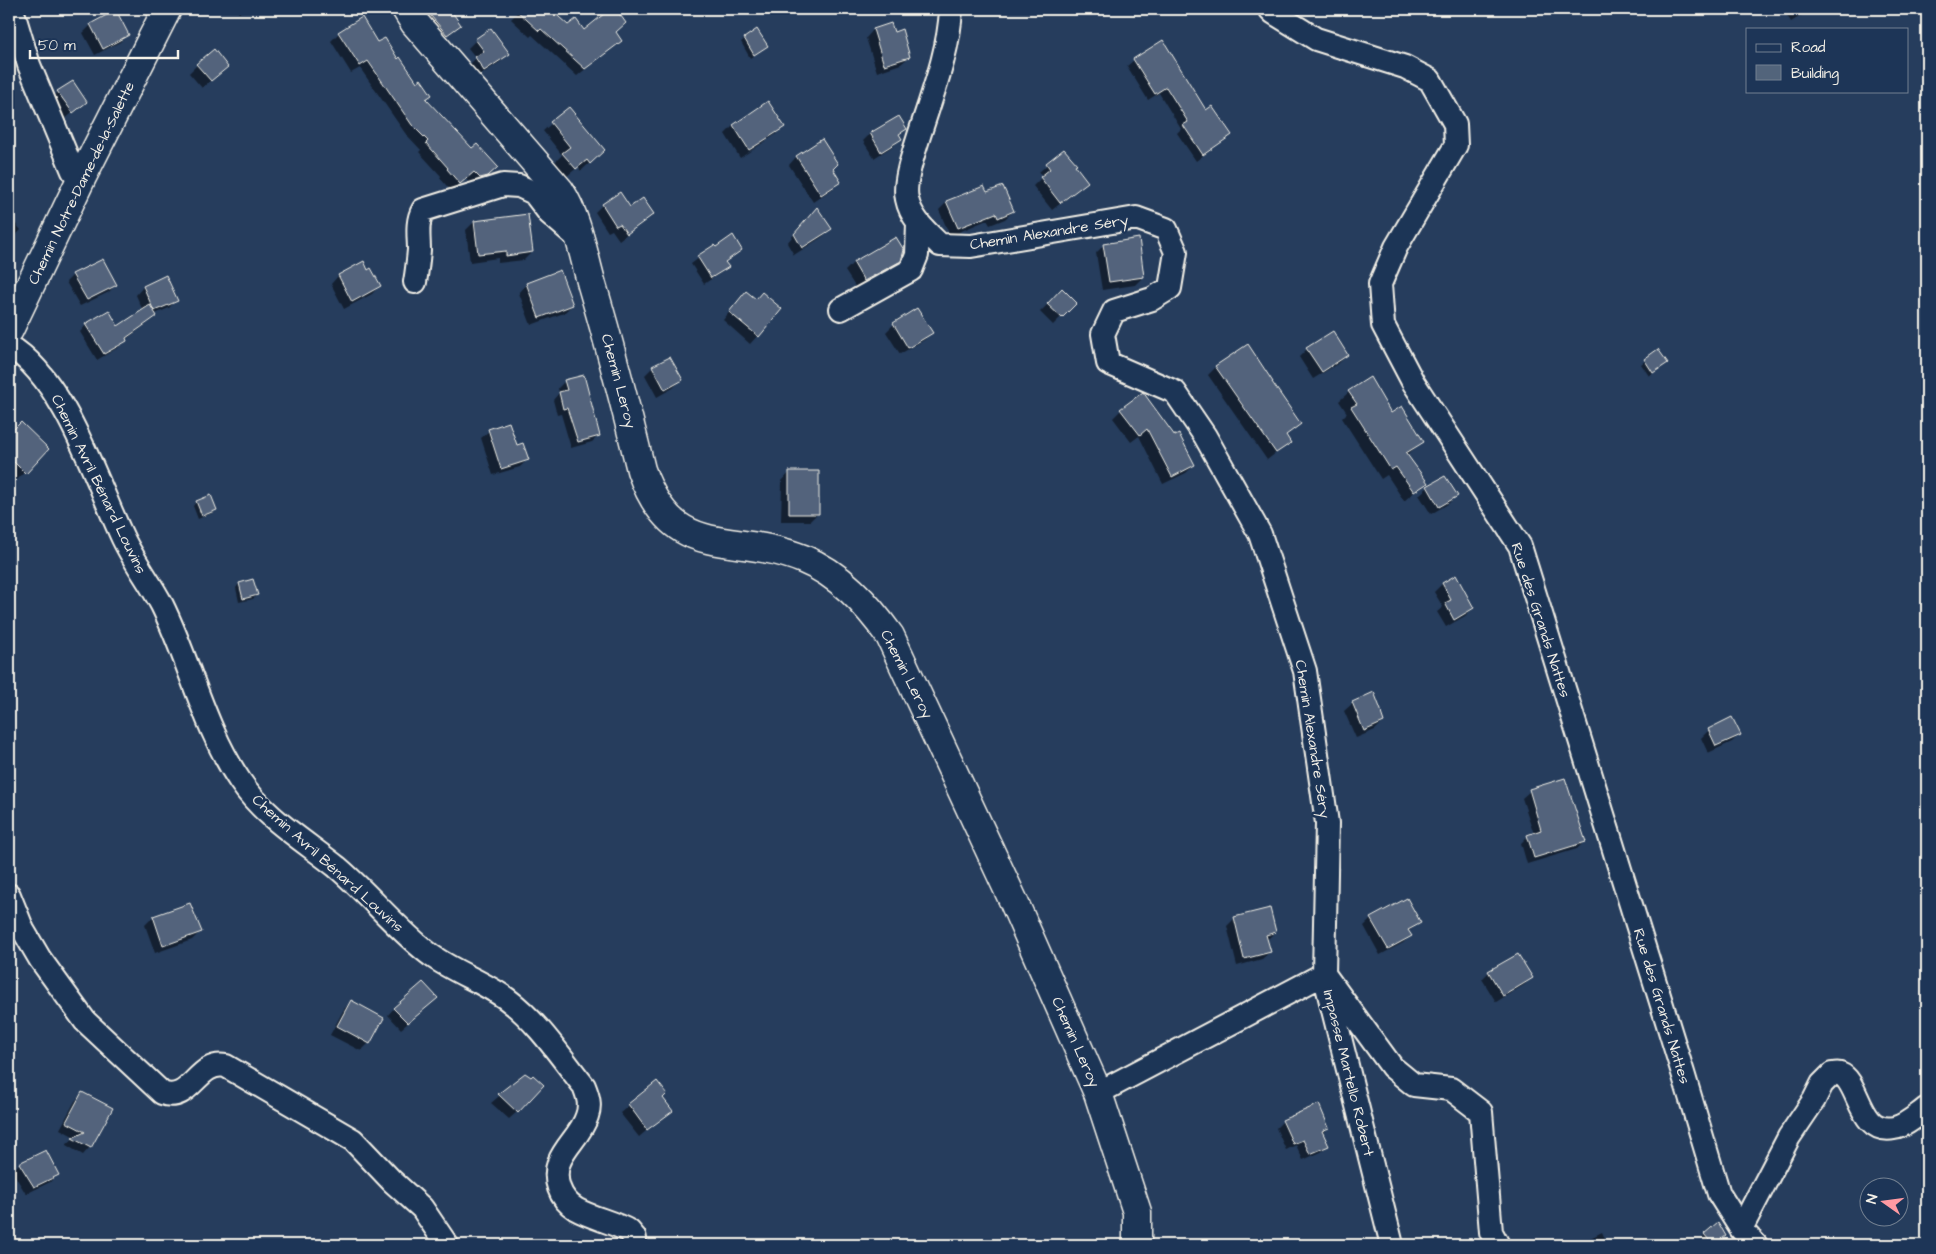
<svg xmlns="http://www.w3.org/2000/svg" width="1936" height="1254" font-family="'Architects Daughter',sans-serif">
	<rect width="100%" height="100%" fill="#263d5d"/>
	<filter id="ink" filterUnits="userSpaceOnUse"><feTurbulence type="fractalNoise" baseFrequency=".02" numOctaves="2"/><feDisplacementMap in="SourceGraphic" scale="10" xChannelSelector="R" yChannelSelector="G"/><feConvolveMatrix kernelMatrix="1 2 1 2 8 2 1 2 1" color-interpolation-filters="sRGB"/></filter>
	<g filter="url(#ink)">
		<path fill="#0007" d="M 236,9 L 244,9 L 239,13 Z
			M 438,9 L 448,9 L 460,25 L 443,38 L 426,18 Z
			M 521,9 L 549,9 L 568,26 L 584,32 L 612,9 L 625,22 L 615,32 L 620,41 L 577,76 L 532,35 L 530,37 L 511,19 Z
			M 1783,9 L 1812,9 L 1791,22 Z
			M 115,12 L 127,34 L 120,42 L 95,55 L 83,33 L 90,26 Z
			M 873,30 L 893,34 L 909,57 L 901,64 L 877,72 L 866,38 Z
			M 339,33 L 377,44 L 489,174 L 479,183 L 472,186 L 466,179 L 451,191 L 440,178 L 441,176 L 419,152 L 421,150 L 405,133 L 360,68 L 351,73 L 331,41 Z
			M 745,39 L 763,49 L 750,58 L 741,42 Z
			M 476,40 L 508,54 L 500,62 L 476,78 L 468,66 L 476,58 L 468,48 Z
			M 1134,60 L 1206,111 L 1230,135 L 1196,161 L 1177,133 L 1181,129 L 1159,93 L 1148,100 L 1127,66 Z
			M 197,65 L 218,74 L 202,88 L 189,73 Z
			M 58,92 L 86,102 L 65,119 L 51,99 Z
			M 768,103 L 783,127 L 775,135 L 740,158 L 725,134 L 733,126 Z
			M 568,109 L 595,158 L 581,171 L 578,167 L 567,176 L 555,162 L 562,155 L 543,131 Z
			M 905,129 L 898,136 L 900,139 L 893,146 L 874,158 L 863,141 L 870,134 Z
			M 822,141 L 832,169 L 840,182 L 832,189 L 813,202 L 789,165 L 796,157 Z
			M 1064,150 L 1079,189 L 1052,210 L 1033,186 L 1043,176 L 1039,172 Z
			M 620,194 L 630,209 L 653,214 L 619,240 L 612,230 L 608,232 L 595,212 L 602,205 Z
			M 987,194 L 1013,211 L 1005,219 L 990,225 L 987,220 L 950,236 L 939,210 L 947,202 Z
			M 9,216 L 21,230 L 9,242 Z
			M 809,216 L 830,229 L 822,237 L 794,255 L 787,243 Z
			M 474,222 L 532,252 L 524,260 L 498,263 L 498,258 L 470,262 L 466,230 Z
			M 895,238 L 899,260 L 891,269 L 856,288 L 845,271 L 853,263 Z
			M 1104,245 L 1143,277 L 1135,285 L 1102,290 L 1096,253 Z
			M 714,247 L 715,249 L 740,249 L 724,263 L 727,267 L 720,273 L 704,284 L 691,264 Z
			M 363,263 L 368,272 L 379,286 L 372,294 L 344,309 L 331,284 L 338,276 Z
			M 73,275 L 116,284 L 109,292 L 80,306 L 66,282 Z
			M 165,277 L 176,300 L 169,308 L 155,314 L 156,316 L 149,322 L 125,340 L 119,347 L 97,360 L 80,332 L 86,325 L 118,327 L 143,311 L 136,295 L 143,287 Z
			M 527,284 L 572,305 L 564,313 L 531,325 L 519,293 Z
			M 1062,290 L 1075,303 L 1053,325 L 1040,312 Z
			M 739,300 L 756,301 L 781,310 L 750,344 L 723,320 Z
			M 917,309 L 931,333 L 924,340 L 900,354 L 886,332 L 894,324 Z
			M 1248,345 L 1299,424 L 1285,436 L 1290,442 L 1267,460 L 1208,375 L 1216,367 Z
			M 1307,349 L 1347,355 L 1339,363 L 1313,379 L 1299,357 Z
			M 1658,351 L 1666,363 L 1649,376 L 1641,364 Z
			M 653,367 L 681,380 L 673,388 L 657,397 L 645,375 Z
			M 565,381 L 598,436 L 592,442 L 571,448 L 561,414 L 557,415 L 553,400 L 559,393 L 558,388 Z
			M 1349,392 L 1391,414 L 1422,442 L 1407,455 L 1426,482 L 1404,501 L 1387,475 L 1381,479 L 1342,418 L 1347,413 L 1339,401 Z
			M 1121,410 L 1175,437 L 1194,465 L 1186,473 L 1163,484 L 1139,436 L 1131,442 L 1113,418 Z
			M 23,426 L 47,449 L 17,480 L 9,472 L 9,440 Z
			M 489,431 L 516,447 L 528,459 L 520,467 L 493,475 L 481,438 Z
			M 790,472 L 818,513 L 810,521 L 781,521 L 782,481 Z
			M 1428,487 L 1456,496 L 1448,504 L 1431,514 L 1419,495 Z
			M 196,502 L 216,509 L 212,513 L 198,519 L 193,506 Z
			M 1455,577 L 1473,608 L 1465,616 L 1446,627 L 1437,612 L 1443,607 L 1434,592 L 1442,584 Z
			M 239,584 L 257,595 L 253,599 L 239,602 L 236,588 Z
			M 1353,703 L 1383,722 L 1375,730 L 1356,738 L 1344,711 Z
			M 1709,730 L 1740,734 L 1732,742 L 1708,753 L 1701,738 Z
			M 1530,791 L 1584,842 L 1577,849 L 1527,864 L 1521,843 L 1528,836 L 1534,834 L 1522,798 Z
			M 189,904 L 200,932 L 192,940 L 155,953 L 145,925 L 153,917 Z
			M 1235,918 L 1275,932 L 1267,940 L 1270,952 L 1262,959 L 1237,966 L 1227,926 Z
			M 1371,919 L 1419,923 L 1408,932 L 1410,936 L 1403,943 L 1380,955 L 1364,926 Z
			M 1489,972 L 1531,978 L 1524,985 L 1496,1002 L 1482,979 Z
			M 352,1001 L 369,1043 L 361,1051 L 330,1035 L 344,1009 Z
			M 429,1005 L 401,1029 L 388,1015 L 394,1008 Z
			M 525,1074 L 517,1112 L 509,1119 L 491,1103 Z
			M 657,1082 L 662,1098 L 671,1110 L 639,1137 L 620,1113 Z
			M 82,1094 L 90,1147 L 83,1155 L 66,1145 L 75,1137 L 60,1129 L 75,1101 Z
			M 1283,1121 L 1328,1128 L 1322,1134 L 1327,1146 L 1321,1152 L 1303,1160 L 1296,1145 L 1286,1150 L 1276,1128 Z
			M 19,1164 L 57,1175 L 50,1182 L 26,1194 L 12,1171 Z
			M 1602,1232 L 1608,1245 L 1577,1245 L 1579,1244 Z
			M 1705,1235 L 1721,1239 L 1713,1245 L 1707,1245 L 1702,1238 Z"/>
		<path fill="#52647b" stroke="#f4f1e8" d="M 425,9 L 450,9 L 461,25 L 447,35 Z
			M 515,9 L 550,9 L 568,25 L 576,19 L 584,30 L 610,9 L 616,9 L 626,23 L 616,32 L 622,41 L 585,69 L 541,29 L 539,31 Z
			M 116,10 L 129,35 L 103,49 L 90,24 Z
			M 362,17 L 377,42 L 385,38 L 398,59 L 400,57 L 417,82 L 421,79 L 432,95 L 426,99 L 472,148 L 477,144 L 498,167 L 488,176 L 480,178 L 474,172 L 460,184 L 447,169 L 448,168 L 426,143 L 428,141 L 412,125 L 368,61 L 360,66 L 338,32 Z
			M 891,23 L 894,32 L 902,29 L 910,57 L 884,65 L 873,29 Z
			M 491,28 L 510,54 L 484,71 L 475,57 L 484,51 L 475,39 Z
			M 757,29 L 768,46 L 754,55 L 744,38 Z
			M 1163,40 L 1206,110 L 1212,106 L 1232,135 L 1203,155 L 1183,125 L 1188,122 L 1166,87 L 1155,94 L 1133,59 Z
			M 214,49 L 228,67 L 211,81 L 196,64 Z
			M 73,81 L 87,102 L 73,113 L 57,91 Z
			M 768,101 L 785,127 L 749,150 L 733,125 Z
			M 569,107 L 605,150 L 590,164 L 587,160 L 576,169 L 562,153 L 570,147 L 550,122 Z
			M 899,116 L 907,129 L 899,134 L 902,139 L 881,152 L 870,133 Z
			M 822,139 L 838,164 L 833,169 L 841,182 L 821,195 L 796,156 Z
			M 1064,149 L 1077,164 L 1075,165 L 1088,182 L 1060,203 L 1040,177 L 1050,169 L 1046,163 Z
			M 984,186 L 987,192 L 1003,186 L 1014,211 L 998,218 L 996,213 L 958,228 L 946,201 Z
			M 620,192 L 630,207 L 643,198 L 654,214 L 627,234 L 620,224 L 616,226 L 602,204 Z
			M 817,207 L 832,229 L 802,248 L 794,234 Z
			M 528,214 L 533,252 L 506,256 L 506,251 L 478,254 L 474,221 Z
			M 733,235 L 742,250 L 725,262 L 729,267 L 711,278 L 697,256 L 714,245 L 716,247 Z
			M 896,237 L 904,250 L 901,261 L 864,281 L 853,262 Z
			M 1139,238 L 1144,277 L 1109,282 L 1103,244 Z
			M 103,259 L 117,285 L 87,300 L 72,274 Z
			M 364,261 L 368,270 L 371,268 L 381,286 L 352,302 L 338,275 Z
			M 560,270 L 573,305 L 539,318 L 526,283 Z
			M 166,275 L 178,301 L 154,311 L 143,286 Z
			M 1062,288 L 1077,303 L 1062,318 L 1047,304 Z
			M 746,291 L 756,299 L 762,292 L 782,309 L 759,337 L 729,312 Z
			M 150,305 L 157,316 L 126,338 L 127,341 L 104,354 L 85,324 L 109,310 L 118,326 Z
			M 917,308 L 933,333 L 908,348 L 893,323 Z
			M 1333,331 L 1348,355 L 1322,372 L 1306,348 Z
			M 1248,344 L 1273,382 L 1272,382 L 1301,424 L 1286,435 L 1291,443 L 1276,453 L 1215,366 Z
			M 1658,349 L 1668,363 L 1653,373 L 1644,359 Z
			M 670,357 L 683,380 L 665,390 L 652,366 Z
			M 584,375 L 600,436 L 578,442 L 567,408 L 563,409 L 559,392 L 567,390 L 564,380 Z
			M 1370,377 L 1391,413 L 1402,406 L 1424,442 L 1406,453 L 1428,483 L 1414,492 L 1396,467 L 1391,470 L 1351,407 L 1357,404 L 1348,391 Z
			M 1143,392 L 1175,436 L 1179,434 L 1195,465 L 1172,477 L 1147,429 L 1140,435 L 1120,409 Z
			M 21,422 L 49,449 L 26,474 L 9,457 L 9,434 Z
			M 509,422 L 517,445 L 523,443 L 529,460 L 501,469 L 488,429 Z
			M 789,471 L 819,471 L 819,514 L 789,514 Z
			M 1445,476 L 1458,496 L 1439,507 L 1427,486 Z
			M 211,495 L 217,510 L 202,516 L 196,501 Z
			M 1456,575 L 1474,608 L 1454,620 L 1445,603 L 1451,600 L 1442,583 Z
			M 253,579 L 258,595 L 243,599 L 239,583 Z
			M 1374,692 L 1382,713 L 1381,713 L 1384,722 L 1364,731 L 1352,702 Z
			M 1732,717 L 1741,735 L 1716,746 L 1708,729 Z
			M 1565,778 L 1586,842 L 1534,858 L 1527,835 L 1541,830 L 1529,789 Z
			M 1407,898 L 1421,923 L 1408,930 L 1412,936 L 1388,949 L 1370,918 Z
			M 190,903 L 202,932 L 163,946 L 153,916 Z
			M 1270,908 L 1276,932 L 1266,935 L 1271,952 L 1244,959 L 1234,917 Z
			M 1518,954 L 1533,978 L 1503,996 L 1488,971 Z
			M 423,982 L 438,998 L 408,1023 L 393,1008 Z
			M 351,1000 L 384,1018 L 370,1044 L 337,1026 Z
			M 525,1073 L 531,1077 L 533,1075 L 544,1085 L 518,1113 L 498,1094 Z
			M 657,1081 L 667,1094 L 663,1098 L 673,1111 L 647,1130 L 628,1104 Z
			M 82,1092 L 113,1108 L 91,1148 L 72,1138 L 85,1132 L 66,1122 Z
			M 1319,1104 L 1329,1128 L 1322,1131 L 1329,1146 L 1310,1154 L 1303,1140 L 1293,1144 L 1282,1120 Z
			M 46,1150 L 59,1175 L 34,1187 L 19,1163 Z
			M 1718,1222 L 1726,1236 L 1713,1245 L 1704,1234 Z"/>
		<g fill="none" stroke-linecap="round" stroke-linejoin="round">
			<defs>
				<path id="minor" d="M 12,9 L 29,65 L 73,171 L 82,177
					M 951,9 C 949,53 931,97 918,139 C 913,155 903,183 907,199 C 911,219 927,232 940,245 L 971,246 L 1136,218 L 1166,229 L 1176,252 L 1170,288 L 1152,299 L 1114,311 L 1103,334 L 1108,363 L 1175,392 L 1205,436 L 1260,534 L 1305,671 L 1327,823 L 1324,974 L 1392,1067 L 1414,1085 L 1451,1089 L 1481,1112 L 1491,1232 L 1498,1245
					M 1270,9 L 1274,13 L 1316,39 L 1405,67 L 1430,80 L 1455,124 L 1456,145 L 1396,247 L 1380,284 L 1383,325 L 1413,382 L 1520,546 L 1683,1073 L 1719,1194 L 1741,1229 L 1756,1245
					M 415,282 C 417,271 418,261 419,250 C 419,237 416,222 423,210 L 503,185 L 519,186 L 534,193 L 550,214 L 580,240
					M 841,309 L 911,270 L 917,255 L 918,223
					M 9,346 C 63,377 95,478 121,534 C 132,559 149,580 162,605 C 190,662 204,728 240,781 C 264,817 303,840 337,867 C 370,895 397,930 432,956 C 456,973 484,982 507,999 C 538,1022 560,1056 584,1086 C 588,1096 591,1105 587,1116 C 579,1142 548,1156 559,1188 C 562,1197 568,1204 576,1209 C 592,1218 613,1222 629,1231 L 635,1238 L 635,1245
					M 9,895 L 23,930 L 40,959 L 85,1021 L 162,1093 C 191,1104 197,1060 226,1066 L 353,1140 L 392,1181 L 422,1208 L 447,1245
					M 1098,1093 L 1324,974 L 1392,1245
					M 1741,1229 L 1789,1137 L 1814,1100 L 1822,1084 L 1832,1074 C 1835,1074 1838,1073 1840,1074 C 1860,1081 1858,1135 1894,1128 C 1906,1126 1917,1115 1927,1108"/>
				<path id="tertiary" d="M 406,9 L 414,22 L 560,191 C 578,219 583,254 592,285 C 610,346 626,408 641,470 C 674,564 731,530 803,559 C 840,574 867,604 890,636 L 1013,900 L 1098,1093 L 1137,1212 L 1137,1245
					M 9,330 L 82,177 L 167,9"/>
			</defs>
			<use href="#minor" stroke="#f4f1e8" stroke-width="26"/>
			<use href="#tertiary" stroke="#f4f1e8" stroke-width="31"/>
			<use href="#minor" stroke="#1d3557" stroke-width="22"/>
			<use href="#tertiary" stroke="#1d3557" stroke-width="28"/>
		</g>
	</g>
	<g text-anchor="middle" stroke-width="5" stroke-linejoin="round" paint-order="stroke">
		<g font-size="15" fill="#f4f1e8" stroke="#1d3557">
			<text transform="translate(81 183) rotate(-64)" y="5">Chemin Notre-Dame-de-la-Salette</text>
			<text transform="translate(1049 232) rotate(-9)" y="5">Chemin Alexandre Séry</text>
			<text transform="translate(619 381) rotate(75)" y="5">Chemin Leroy</text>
			<text transform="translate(99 484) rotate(64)" y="5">Chemin Avril Bénard Louvins</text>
			<text transform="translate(1541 620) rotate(72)" y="5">Rue des Grands Nattes</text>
			<text transform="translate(907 674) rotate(63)" y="5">Chemin Leroy</text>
			<text transform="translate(1313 739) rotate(81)" y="5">Chemin Alexandre Séry</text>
			<text transform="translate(328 863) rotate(42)" y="5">Chemin Avril Bénard Louvins</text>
			<text transform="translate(1662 1006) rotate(73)" y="5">Rue des Grands Nattes</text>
			<text transform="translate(1076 1042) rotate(66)" y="5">Chemin Leroy</text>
			<text transform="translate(1349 1073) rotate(76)" y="5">Impasse Martello Robert</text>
		</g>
	</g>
	<rect width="1936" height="1254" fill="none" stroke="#1d3557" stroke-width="30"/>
	<rect x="15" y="15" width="1906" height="1224" fill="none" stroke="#f4f1e8" stroke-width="2" filter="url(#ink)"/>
	<rect x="1746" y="28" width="162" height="65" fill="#1d3557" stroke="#738091"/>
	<rect x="1756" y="44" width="25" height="8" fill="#1d3557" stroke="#738091"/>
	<text x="1791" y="52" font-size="15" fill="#f4f1e8">Road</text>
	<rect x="1756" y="65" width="25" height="15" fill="#52647b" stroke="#738091"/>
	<text x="1791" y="78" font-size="15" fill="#f4f1e8">Building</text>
	<g transform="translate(1884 1202) rotate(284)"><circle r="24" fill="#1d3557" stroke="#738091"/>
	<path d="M0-4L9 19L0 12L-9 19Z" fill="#ff9aa2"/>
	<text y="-8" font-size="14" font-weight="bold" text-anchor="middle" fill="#f4f1e8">N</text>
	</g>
	<path d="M30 50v8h148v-8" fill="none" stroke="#f4f1e8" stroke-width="2.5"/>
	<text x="38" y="50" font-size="15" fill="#f4f1e8" stroke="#1d3557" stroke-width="4" paint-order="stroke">50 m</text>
</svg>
